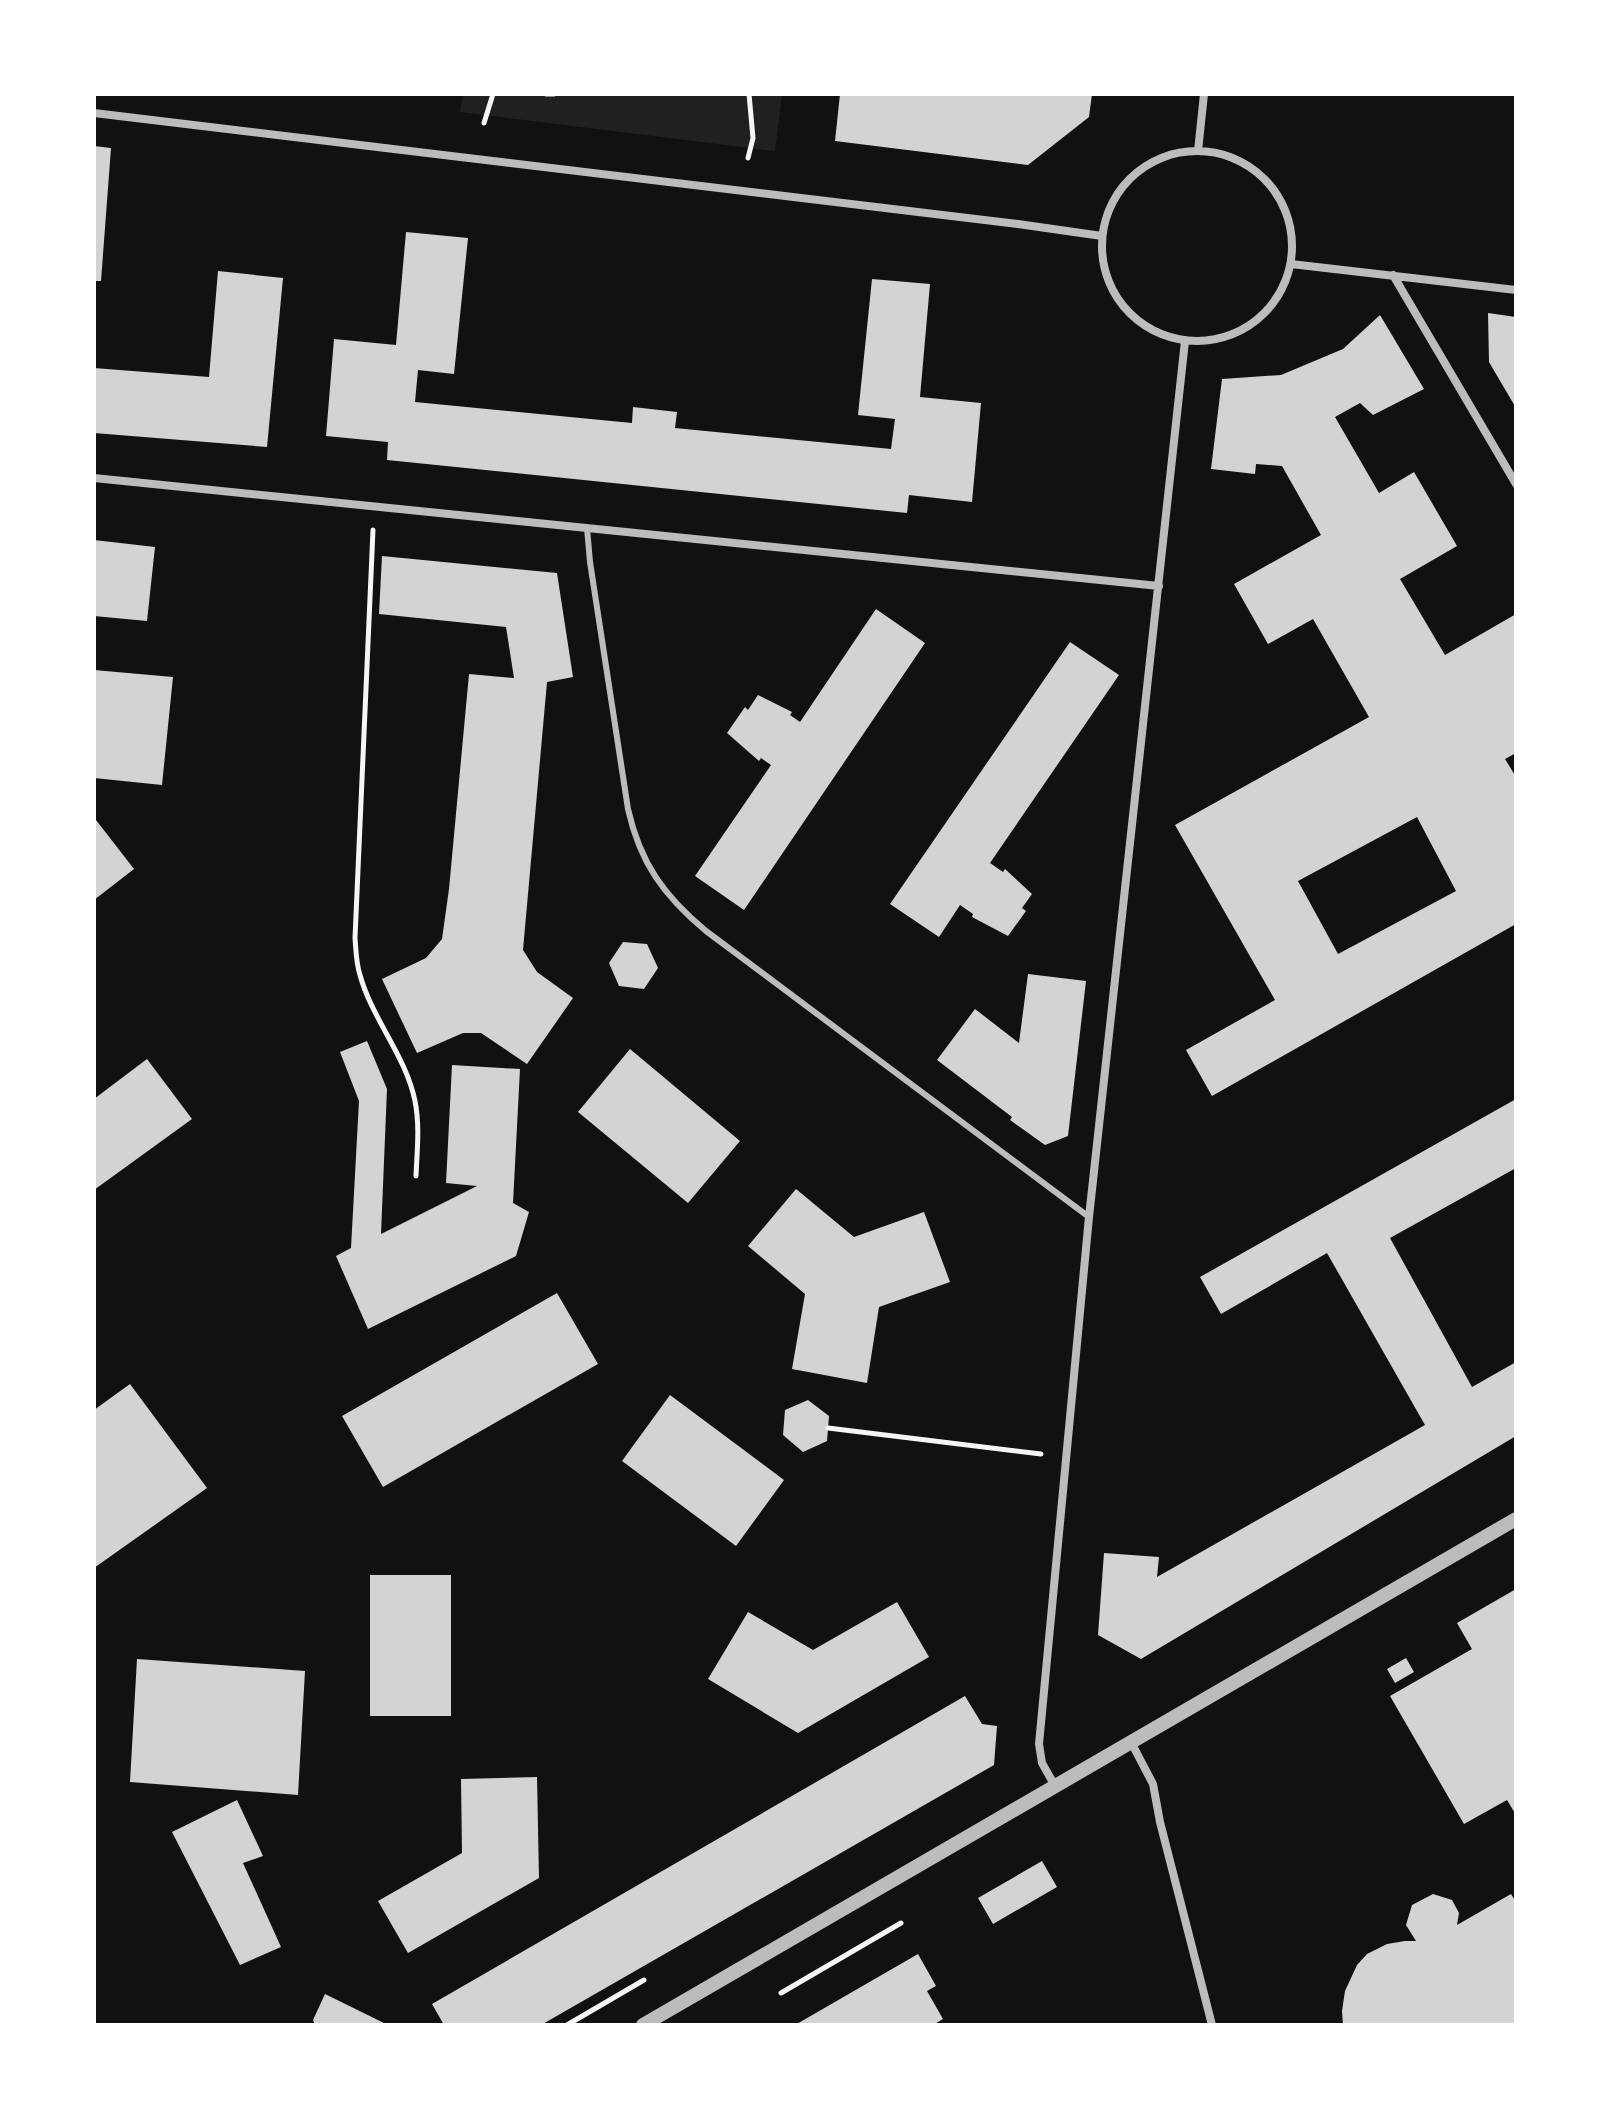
<svg xmlns="http://www.w3.org/2000/svg" width="1610" height="2119" font-family="'Fira Sans Condensed',sans-serif">
	<rect width="100%" height="100%" fill="#111"/>
	<path fill="#202020" d="M 463,94 L 782,94 L 775,151 L 460,112 Z"/>
	<path fill="#d3d3d3" fill-rule="evenodd" d="M 840,94 L 1092,94 L 1089,117 L 1028,165 L 835,141 Z
		M 94,146 L 111,148 L 101,281 L 94,281 Z
		M 406,232 L 468,238 L 454,374 L 418,370 L 415,402 L 632,423 L 633,407 L 677,412 L 675,428 L 891,449 L 895,419 L 858,415 L 872,279 L 930,284 L 920,397 L 981,403 L 972,502 L 909,495 L 907,513 L 387,460 L 388,442 L 326,436 L 334,339 L 396,345 Z
		M 218,271 L 283,278 L 267,447 L 94,433 L 94,368 L 209,377 Z
		M 1488,313 L 1516,317 L 1516,408 L 1489,362 Z
		M 1380,315 L 1424,389 L 1373,415 L 1360,403 L 1335,417 L 1379,493 L 1414,472 L 1457,546 L 1400,579 L 1445,655 L 1516,614 L 1516,753 L 1505,759 L 1516,777 L 1516,924 L 1212,1096 L 1186,1050 L 1275,1000 L 1175,825 L 1369,717 L 1313,619 L 1268,644 L 1234,584 L 1321,535 L 1282,466 L 1256,464 L 1255,474 L 1211,469 L 1222,379 L 1281,375 L 1343,349 ZM 1417,817 L 1456,891 L 1338,954 L 1298,881 Z
		M 94,540 L 155,547 L 147,621 L 94,616 Z
		M 382,556 L 557,573 L 573,677 L 547,682 L 523,950 L 537,972 L 573,998 L 527,1064 L 481,1033 L 463,1033 L 417,1053 L 382,979 L 426,958 L 442,939 L 449,889 L 469,674 L 514,678 L 506,627 L 379,614 Z
		M 876,609 L 925,643 L 744,910 L 695,876 L 771,765 L 761,758 L 759,761 L 727,733 L 745,707 L 748,710 L 758,695 L 792,712 L 790,715 L 800,722 Z
		M 1070,642 L 1119,675 L 990,863 L 1003,872 L 1005,869 L 1032,894 L 1022,908 L 1026,911 L 1008,936 L 972,917 L 973,914 L 960,905 L 939,937 L 890,904 Z
		M 94,670 L 173,677 L 162,785 L 94,778 Z
		M 96,820 L 134,869 L 94,900 L 94,822 Z
		M 623,942 L 647,944 L 658,968 L 644,989 L 619,986 L 609,963 Z
		M 1028,974 L 1086,981 L 1068,1136 L 1045,1145 L 1010,1120 L 1012,1117 L 937,1060 L 975,1009 L 1019,1043 Z
		M 367,1041 L 387,1089 L 381,1234 L 477,1186 L 446,1183 L 452,1065 L 520,1069 L 513,1203 L 529,1212 L 516,1256 L 368,1329 L 336,1256 L 351,1248 L 359,1101 L 340,1052 Z
		M 630,1049 L 740,1141 L 688,1203 L 578,1112 Z
		M 147,1059 L 192,1119 L 94,1190 L 94,1099 Z
		M 1516,1099 L 1516,1168 L 1390,1238 L 1472,1387 L 1516,1362 L 1516,1436 L 1141,1659 L 1098,1635 L 1104,1553 L 1159,1557 L 1157,1577 L 1425,1425 L 1327,1253 L 1221,1314 L 1200,1277 Z
		M 796,1189 L 854,1237 L 924,1212 L 950,1282 L 879,1307 L 867,1383 L 792,1369 L 805,1294 L 748,1246 Z
		M 557,1293 L 598,1364 L 383,1487 L 342,1416 Z
		M 130,1384 L 207,1488 L 94,1568 L 94,1410 Z
		M 670,1395 L 784,1480 L 736,1546 L 622,1461 Z
		M 808,1400 L 829,1416 L 827,1441 L 803,1452 L 783,1435 L 785,1410 Z
		M 370,1575 L 451,1575 L 451,1716 L 370,1716 Z
		M 1516,1589 L 1516,1641 L 1514,1643 L 1516,1646 L 1516,1815 L 1507,1800 L 1464,1824 L 1390,1696 L 1472,1649 L 1457,1623 Z
		M 897,1602 L 929,1657 L 798,1733 L 708,1679 L 748,1612 L 813,1650 Z
		M 1406,1658 L 1414,1672 L 1395,1683 L 1387,1669 Z
		M 137,1659 L 305,1671 L 298,1795 L 130,1782 Z
		M 965,1696 L 982,1724 L 997,1726 L 994,1765 L 541,2025 L 444,2025 L 432,2004 Z
		M 537,1777 L 539,1878 L 408,1953 L 378,1901 L 462,1853 L 461,1779 Z
		M 237,1800 L 263,1856 L 243,1863 L 281,1947 L 240,1965 L 172,1832 Z
		M 1042,1861 L 1057,1887 L 993,1924 L 978,1898 Z
		M 1433,1894 L 1452,1900 L 1459,1913 L 1457,1925 L 1511,1894 L 1516,1902 L 1516,2025 L 1343,2025 L 1342,2011 L 1345,1991 L 1357,1965 L 1367,1954 L 1387,1944 L 1405,1941 L 1416,1941 L 1406,1925 L 1412,1905 Z
		M 918,1954 L 936,1986 L 927,1991 L 943,2019 L 933,2025 L 795,2025 Z
		M 325,1994 L 388,2025 L 315,2025 L 313,2020 Z"/>
	<g fill="none" stroke-linecap="round" stroke-linejoin="round">
		<path stroke="#f5f5f5" stroke-width="5" d="M 546,94 L 554,94
			M 484,123 L 493,94
			M 748,158 L 753,138 L 749,94
			M 373,530 L 355,938 C 356,950 356,963 360,975 C 372,1019 406,1056 415,1101 C 420,1126 417,1151 416,1176
			M 828,1428 L 1041,1454
			M 781,1993 L 901,1923
			M 567,2025 L 644,1980"/>
		<path stroke="#bcbcbc" stroke-width="6" d="M 587,528 L 590,562 L 628,809 C 640,863 664,896 706,931 L 1089,1217"/>
		<path stroke="#bcbcbc" stroke-width="8" d="M 94,113 L 1018,224 L 1102,236
			M1102 246a95 95 0 1 1 190 0a95 95 0 1 1-190 0Z
			M 1198,151 L 1204,94
			M 1291,264 L 1516,290
			M 1393,275 L 1516,484
			M 94,478 L 1159,586
			M 1131,1742 L 1153,1784 L 1160,1822 L 1212,2025
			M 1055,1786 L 1042,1763 L 1039,1744 L 1089,1217 L 1185,341"/>
		<path stroke="#bcbcbc" stroke-width="14" d="M 643,2025 L 1516,1519"/>
	</g>
	<rect width="1610" height="2119" fill="none" stroke="#ffffff" stroke-width="192"/>
</svg>
